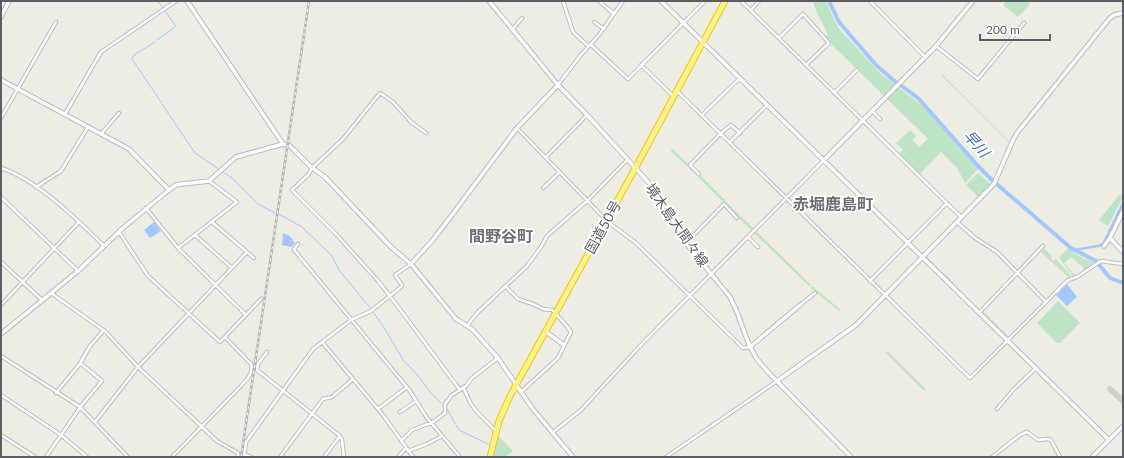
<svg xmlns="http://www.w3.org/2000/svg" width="1124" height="458" font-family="Lato,'Noto Sans JP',sans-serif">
	<rect width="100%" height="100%" fill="#eeede3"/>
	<path fill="#c0e5c6" d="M 813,1 L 826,1 L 837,25 L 840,30 L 880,73 L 927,109 L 978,169 L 965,183 L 957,168 L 941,152 L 919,175 L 898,154 L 903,150 L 896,143 L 910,130 L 916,136 L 912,140 L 919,147 L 928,139 L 825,38 L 828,35 C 823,24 816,13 813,1 Z
		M 1006,1 L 1026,1 L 1030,4 L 1018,17 L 1003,5 Z
		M 943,75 L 1010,142 L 1010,143 L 942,76 Z
		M 672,148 L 698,174 L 697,176 L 671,151 Z
		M 978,173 L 992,185 L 979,198 L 966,185 Z
		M 700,175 L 726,201 L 724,203 L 698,177 Z
		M 1120,194 L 1123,197 L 1108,226 L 1099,220 Z
		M 726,202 L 754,229 L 752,231 L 725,204 Z
		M 756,231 L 811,285 L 809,286 L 754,233 Z
		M 1043,247 L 1051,255 L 1051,259 L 1053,261 L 1056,259 L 1072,277 L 1069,278 L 1040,251 Z
		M 1068,248 L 1079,256 L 1095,263 L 1092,264 L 1084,271 L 1083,267 L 1071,257 L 1064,263 L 1073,273 L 1077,275 L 1073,276 L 1059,258 Z
		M 926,256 L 953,282 L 951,284 L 925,257 Z
		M 812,286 L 841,310 L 839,311 L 811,288 Z
		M 1058,301 L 1080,323 L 1060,343 L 1057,343 L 1037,323 Z
		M 982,310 L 1009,337 L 1008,339 L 981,312 Z
		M 887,351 L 926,389 L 923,390 L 886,353 Z
		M 497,435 L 513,451 L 505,457 L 496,457 L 494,452 L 494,448 Z"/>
	<path fill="#a3c8fe" d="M 154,222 L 161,231 L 150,238 L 144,230 Z
		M 283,233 L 290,236 L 295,243 L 291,247 L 282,245 Z
		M 1067,284 L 1077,297 L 1067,306 L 1056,295 Z"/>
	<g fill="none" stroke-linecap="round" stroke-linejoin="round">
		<path stroke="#a3c8fe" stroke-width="1" d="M 158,1 L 163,8
			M 157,40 L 175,27 L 175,25 L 165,11
			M 155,42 L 134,55 L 132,59 L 161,102
			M 162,104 L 195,153 L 232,178 L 258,204 L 275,213
			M 279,214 L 302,227 L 332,256 L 339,270 L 371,309
			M 373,312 L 383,326 L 404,361 L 416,373 L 430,392 L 442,404
			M 447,409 L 459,430 L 490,445
			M 494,452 L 496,457"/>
		<path stroke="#a3c8fe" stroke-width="2.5" d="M 1074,250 L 1098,246 L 1103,244 L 1123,203"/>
		<path stroke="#a3c8fe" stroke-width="4" d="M 829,1 L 839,22 L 876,65 L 892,79 L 918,98 L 927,108 L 978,166 L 992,180 L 1071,248 L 1096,261 L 1110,278 L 1123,283"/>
		<path stroke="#d1d1cc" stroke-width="6" d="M 1110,389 L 1123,401"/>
		<defs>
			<path id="street" d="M 563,1 L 573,32 L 588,46
				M 599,1 L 614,14
				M 741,1 L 961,217
				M 870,1 L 925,57
				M 751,10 L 759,1
				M 594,22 L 604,29
				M 512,30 L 522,18
				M 779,38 L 803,14 L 829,43 L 806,65
				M 590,44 L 628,79 L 705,1
				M 936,46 L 978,79 L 1024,23
				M 641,65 L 673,96
				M 558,85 L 580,56 L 599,35 L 623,1
				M 677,91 L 970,378 L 1068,280 L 1077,277 L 1101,261 L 1123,264
				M 834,93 L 857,70
				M 872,111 L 880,119
				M 65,114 L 101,52 L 176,1
				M 702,115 L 740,78
				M 1,118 L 56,22
				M 517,128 L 608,222 L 636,243 L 743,348 L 750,347
				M 426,133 L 411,122 L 393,102 L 380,93 L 343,139 L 312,168 L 309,174 L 292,190 L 335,233 L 379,282 L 402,312 L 460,390
				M 101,134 L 119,113
				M 730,142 L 767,105
				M 546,157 L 587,115
				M 1,168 C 36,179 78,220 104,246
				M 699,174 L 690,165 L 720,134 L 731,125 L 740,133
				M 36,187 L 61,171 L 88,127
				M 543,188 L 560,172
				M 1,197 L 78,271
				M 146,208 L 178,248 L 246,315
				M 212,222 L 254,258
				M 957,222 L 975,238 L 997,252 L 1046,302
				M 119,232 L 148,276 L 220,342 L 261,299
				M 195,235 L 232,268
				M 748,237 L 758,247
				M 686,243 L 724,204 L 737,218
				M 298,244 L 294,249 L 295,251 L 410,391 L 427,418 L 460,457
				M 178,248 L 237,202 L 209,181
				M 1,262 L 42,300
				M 870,281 L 947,203
				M 506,287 L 518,299 L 533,304 L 543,309 L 552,310 L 566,325 L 571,332 L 558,358 L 521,392
				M 51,293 L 106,332 L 138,367 L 217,441 L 238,453 L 238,457
				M 1,305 L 79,222
				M 800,305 L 815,293
				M 979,313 L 1043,246
				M 467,326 L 477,313 L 527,266 L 541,247 L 547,236 L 588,200 L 627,160
				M 322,342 L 383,415 L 413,457
				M 267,352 L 258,364 L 257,370 L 340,436 L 342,440 L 344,457
				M 1,356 L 80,407 L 128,457
				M 463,387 L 471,404 L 477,412 L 496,431
				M 56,393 L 79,365 L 90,346 L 104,330
				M 1,395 L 61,435 L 87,457
				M 378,409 L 407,387
				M 997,409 L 1013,390 L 1036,368
				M 400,412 L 416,401
				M 95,422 L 138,367 L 247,252
				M 552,433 L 581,410 L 639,347 L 824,160
				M 1,435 L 35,457
				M 401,441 L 412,430 L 433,422 L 445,413 L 445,404 L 452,395 L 466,386 L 472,378 L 498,358
				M 408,451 L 427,444 L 442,436
				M 244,454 L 251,457
				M 46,457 L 81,406 L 102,381 L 80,363
				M 172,457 L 241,386 C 246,380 254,373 251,364 L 225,337
				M 244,457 L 246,442 L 313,349 L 351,320 L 371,311 L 401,287 L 402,285 L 395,275 L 411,264
				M 280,457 L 323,399 L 332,397 L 353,379
				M 324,457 L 340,436
				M 398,457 L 406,448
				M 666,457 L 777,381
				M 992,457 L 1020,435 L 1027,432 L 1038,440 L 1047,439 L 1051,440 L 1060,457"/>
			<path id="secondary" d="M 187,1 L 283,144
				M 489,1 L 558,85 L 587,115 L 650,184 L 666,207 L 686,243 L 730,297 L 737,312 L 748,342 L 756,358 L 768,372 L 851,457
				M 661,1 L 1109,440
				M 1,17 L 9,1
				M 1,80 L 129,149 L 169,190
				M 824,160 L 936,46 L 973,1
				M 1123,211 L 1110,238 L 1123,252
				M 1104,246 L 1110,238
				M 411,264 L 432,241 L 452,215 L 517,128 L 558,85
				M 546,332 L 564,345
				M 1,334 L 78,271 L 124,227 L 169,190 L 176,185 L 182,184 L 209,181 L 236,157 L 283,144 L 290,146 L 311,167 L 325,177 L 391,247 L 412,265 L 456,319 L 472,329 L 498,358 L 532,408 L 573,457
				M 750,347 L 800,305
				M 777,381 L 856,325 L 994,184 L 1013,140 L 1017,133 L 1109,19 L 1114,15 L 1123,13
				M 1092,457 L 1123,426"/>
			<path id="highway" d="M 490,457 L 499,421 L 510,396 L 637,165 L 725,1"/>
		</defs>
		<use href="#street" stroke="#bbbcc2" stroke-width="4.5"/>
		<use href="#secondary" stroke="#b9bbc1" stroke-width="5.5"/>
		<use href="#highway" stroke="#efcb02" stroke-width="7"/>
		<use href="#street" stroke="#fff" stroke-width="2.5"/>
		<use href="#secondary" stroke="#fff" stroke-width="3.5"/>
		<use href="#highway" stroke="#fcf18d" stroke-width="5"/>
		<defs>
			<path id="rail" d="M 241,457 L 309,1"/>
		</defs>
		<use href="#rail" stroke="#b4b5b5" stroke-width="2.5"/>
		<use href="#rail" stroke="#fff" stroke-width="1" stroke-dasharray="3" stroke-linecap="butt"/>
	</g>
	<g text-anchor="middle" stroke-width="4" stroke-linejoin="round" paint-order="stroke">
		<g font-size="14" fill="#5b5e64" stroke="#fff">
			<text transform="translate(677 225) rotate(55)" y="5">境木島大間々線</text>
			<text transform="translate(603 227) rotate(-61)" y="5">国道50号</text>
		</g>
		<g font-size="15" font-style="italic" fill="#456ec2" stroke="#fff">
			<text transform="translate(976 144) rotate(49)" y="5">早川</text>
		</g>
		<g font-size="16" font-weight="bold" fill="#6c7076" stroke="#fff">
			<text x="833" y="210">赤堀鹿島町</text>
			<text x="501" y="242">間野谷町</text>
		</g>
	</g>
	<rect width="1124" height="458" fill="none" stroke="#5b5e64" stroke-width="4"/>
	<path d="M980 34v6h70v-6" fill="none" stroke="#5b5e64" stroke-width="2"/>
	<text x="986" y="34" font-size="12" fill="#5b5e64" stroke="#ffffff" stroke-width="3" paint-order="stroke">200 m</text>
</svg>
